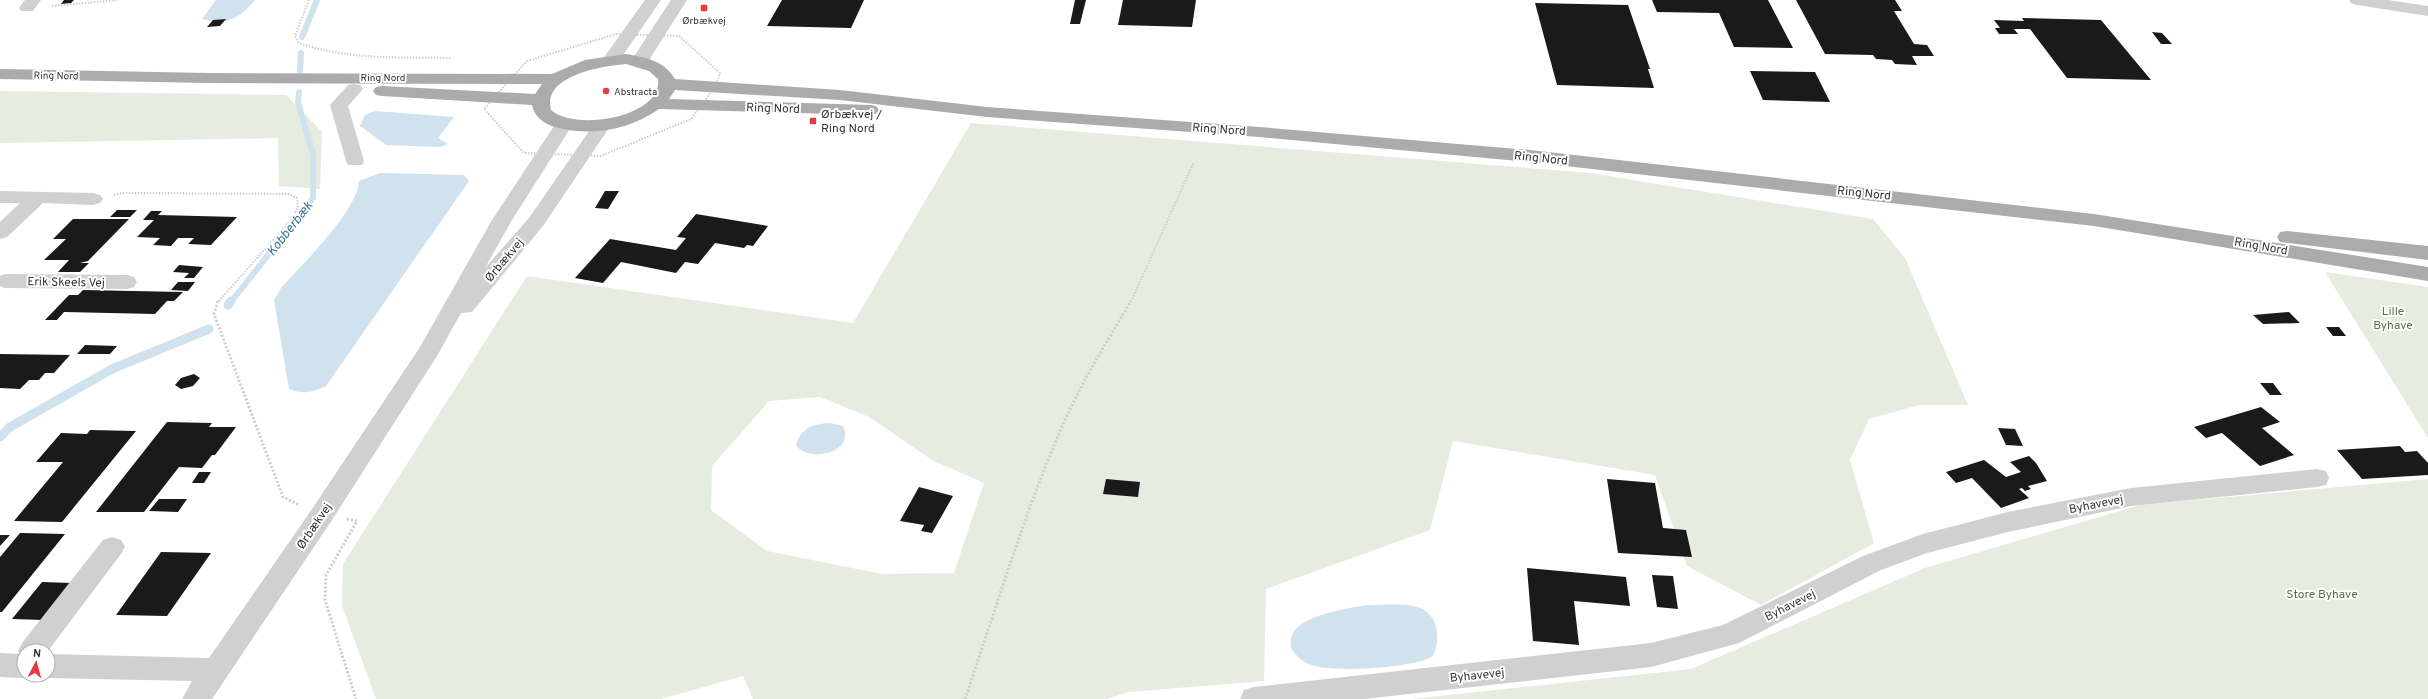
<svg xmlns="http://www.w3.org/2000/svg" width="2428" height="699" font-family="Overpass,sans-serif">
	<rect width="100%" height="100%" fill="#fff"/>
	<path fill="#e6ecdf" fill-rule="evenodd" d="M 0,91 L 286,95 L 322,132 L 320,189 L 279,186 L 278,138 L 0,143 Z
		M 971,123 L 1590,173 L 1873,219 L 1905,258 L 1968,405 L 1919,405 L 1869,419 L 1850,460 L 1874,543 L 1761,605 L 1687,566 L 1655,475 L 1453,441 L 1430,530 L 1266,589 L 1264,681 L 1128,692 L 1107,699 L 753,699 L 743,676 L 661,699 L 376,699 L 342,606 L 343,564 L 527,276 L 853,323 ZM 820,397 L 869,417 L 932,460 L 984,483 L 954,573 L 882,574 L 767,551 L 711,510 L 712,466 L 769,401 Z
		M 2325,272 L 2428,287 L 2428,438 Z
		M 2428,479 L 2428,699 L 1411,699 L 1691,669 L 1925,568 L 2140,505 Z"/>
	<path fill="#cfe2ee" d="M 216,0 L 255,0 C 241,18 226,26 202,19 Z
		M 375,111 L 454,117 L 438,138 L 448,144 L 440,147 L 386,145 L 360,126 L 365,115 Z
		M 380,173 L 464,175 L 469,181 L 326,386 C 312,392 304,395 289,389 L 274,300 L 281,288 C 303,263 357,212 359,181 Z
		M 830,423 L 843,426 C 856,452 809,464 796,445 C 801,428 813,424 830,423 Z
		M 1370,605 C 1385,605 1403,603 1417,607 C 1439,613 1441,639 1433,656 C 1416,668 1332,673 1312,665 C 1302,662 1296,656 1291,648 C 1290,640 1291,634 1297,628 C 1308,615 1354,606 1370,605 Z"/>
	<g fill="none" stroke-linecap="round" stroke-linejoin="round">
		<path stroke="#cfe2ee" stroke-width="6" d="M 302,37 L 317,0
			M 300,71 L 301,53
			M 231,302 L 313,198 L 313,154 L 298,102 L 299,92"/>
		<path stroke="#cfe2ee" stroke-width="9" d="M 228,305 L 231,301
			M 0,437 L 10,427 L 112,369 L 209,329"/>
	</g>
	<path fill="#1a1a1a" d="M 64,0 L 74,0 L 71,3 L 61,4 Z
		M 782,0 L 864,0 L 851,28 L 767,26 Z
		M 1075,0 L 1086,0 L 1080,24 L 1070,24 Z
		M 1123,0 L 1196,0 L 1192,27 L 1118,25 Z
		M 1652,0 L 1768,0 L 1793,48 L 1734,47 L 1719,13 L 1657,12 Z
		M 1796,0 L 1895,0 L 1902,11 L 1894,11 L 1914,44 L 1927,45 L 1934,56 L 1912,56 L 1917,65 L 1895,64 L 1892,60 L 1876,59 L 1873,55 L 1825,54 Z
		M 1535,3 L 1628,5 L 1650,69 L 1648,69 L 1654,88 L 1557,85 Z
		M 2022,18 L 2101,20 L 2151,80 L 2067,78 L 2030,29 L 2014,29 L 2018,34 L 1999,34 L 1995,28 L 2000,28 L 1994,20 L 2024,21 Z
		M 226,19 L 220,26 L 207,27 L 213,20 Z
		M 2152,32 L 2162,33 L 2172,44 L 2161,44 Z
		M 1750,71 L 1815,72 L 1830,102 L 1763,100 Z
		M 605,191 L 619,191 L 608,209 L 595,208 Z
		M 117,210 L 137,210 L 130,217 L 110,217 Z
		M 151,211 L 162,211 L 158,215 L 237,217 L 211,245 L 188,244 L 194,238 L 178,238 L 171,246 L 153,245 L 160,238 L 137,237 L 154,220 L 143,220 Z
		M 696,214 L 768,226 L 753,246 L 747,245 L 744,248 L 715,243 L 698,264 L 685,262 L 676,273 L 621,262 L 603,283 L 575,278 L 610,239 L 676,250 L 686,238 L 677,237 Z
		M 73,219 L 129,219 L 88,261 L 80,263 L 89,263 L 80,272 L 58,272 L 69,260 L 44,260 L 66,239 L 53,239 Z
		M 179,265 L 203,267 L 194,278 L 184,278 L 189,273 L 173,272 Z
		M 178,282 L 195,282 L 188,291 L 171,290 Z
		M 83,290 L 183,292 L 174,301 L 167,301 L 155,314 L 64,312 L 57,320 L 45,320 L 69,295 L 78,295 Z
		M 2289,312 L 2300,323 L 2263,324 L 2253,315 Z
		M 2326,327 L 2339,327 L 2346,336 L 2333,336 Z
		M 85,345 L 117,346 L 110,354 L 77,354 Z
		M 0,354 L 70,355 L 54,373 L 45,373 L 39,380 L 29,380 L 20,389 L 0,388 Z
		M 194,374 L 200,378 L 193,386 L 181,389 L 175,385 L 181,378 Z
		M 2260,383 L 2273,383 L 2282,395 L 2270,395 Z
		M 2261,407 L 2280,422 L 2262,428 L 2294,455 L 2260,466 L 2222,433 L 2206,438 L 2194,427 Z
		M 167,422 L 212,423 L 209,427 L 236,427 L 215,455 L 212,455 L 202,468 L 179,467 L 144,512 L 96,512 Z
		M 1998,428 L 2015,429 L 2023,446 L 2006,445 Z
		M 90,430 L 136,431 L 62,522 L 14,521 L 63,462 L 36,462 L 61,433 L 87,434 Z
		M 2400,446 L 2405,452 L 2417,451 L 2428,463 L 2428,475 L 2362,479 L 2337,450 Z
		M 2029,456 L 2036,463 L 2047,481 L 2028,486 L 2031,489 L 2025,491 L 2022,488 L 2019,489 L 2029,498 L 2001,508 L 1972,478 L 1956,483 L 1946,472 L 1984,460 L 2006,477 L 2021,472 L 2010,462 Z
		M 199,472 L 211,472 L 204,483 L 192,483 Z
		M 1106,479 L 1140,482 L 1138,497 L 1103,494 Z
		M 1607,479 L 1655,483 L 1663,528 L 1686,530 L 1692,557 L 1618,553 Z
		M 919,487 L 953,496 L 932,533 L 921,531 L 924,525 L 900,521 Z
		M 159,499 L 187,499 L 178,512 L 149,511 Z
		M 20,533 L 65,534 L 2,612 L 0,612 L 0,557 Z
		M 0,535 L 10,535 L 0,546 Z
		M 161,552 L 211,553 L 167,616 L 116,615 Z
		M 1527,568 L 1626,577 L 1630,606 L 1574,601 L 1579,645 L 1533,641 Z
		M 1652,575 L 1673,576 L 1678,609 L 1657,607 Z
		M 42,582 L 72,583 L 43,620 L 12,619 Z"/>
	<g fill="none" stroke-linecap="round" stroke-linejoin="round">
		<path stroke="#cdcdcd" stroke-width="2" stroke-dasharray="1.5 1.5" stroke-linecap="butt" d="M 309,0 L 295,36 L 299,43 C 348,60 399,57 450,58
			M 52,6 L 118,0
			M 616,34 L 679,36 L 720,73 L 715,87 L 691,119 L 601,156 L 524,153 L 484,109 L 527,61 Z
			M 114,195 L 122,193 L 289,194 L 297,198 L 298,207 L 290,221 L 218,302
			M 1131,302 L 1193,164"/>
		<path stroke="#cdcdcd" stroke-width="3" stroke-dasharray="2 2" stroke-linecap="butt" d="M 218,301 L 214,314 L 283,497 L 299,505
			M 347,519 L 357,521 L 326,575 L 325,600 L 356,699
			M 965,699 C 997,606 1025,510 1065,420 C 1084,378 1108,340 1131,301"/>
		<path fill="#d0d0d0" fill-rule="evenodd" d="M 25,0 L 41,0 L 33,11 L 21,11 L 19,8 Z
			M 645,0 L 661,0 L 617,64 L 605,64 L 602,60 Z
			M 671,0 L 687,0 L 646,65 L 634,65 L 631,61 Z
			M 2349,0 L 2388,0 L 2428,6 L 2428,16 L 2357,5 L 2351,3 Z
			M 354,84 L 360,85 L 363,89 L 348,106 L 364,161 L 362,165 L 348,165 L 346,161 L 330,105 L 348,85 Z
			M 564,119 L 570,120 L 573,124 L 512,220 L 485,268 L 529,218 L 596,121 L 608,121 L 611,125 L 543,226 L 472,312 L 461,313 L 437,356 L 330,523 L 212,699 L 182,699 L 192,681 L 48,678 L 40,675 L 48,675 L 48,654 L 209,658 L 312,509 L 420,347 L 492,220 L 558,120 Z
			M 0,191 L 93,193 L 100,195 L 103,199 L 100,203 L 93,205 L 43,203 L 7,237 L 0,239 L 0,222 L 20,203 L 0,203 Z
			M 5,274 L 127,275 L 134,277 L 137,282 L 134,287 L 127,289 L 5,288 L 0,286 L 0,276 Z
			M 2317,469 L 2326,471 L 2329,478 L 2326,485 L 2317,487 L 2131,506 L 2008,532 L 1927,553 L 1881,570 L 1739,643 L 1651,667 L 1364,699 L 1240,699 L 1244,690 L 1254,687 L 1651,643 L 1723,625 L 1863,556 L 1923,534 L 2008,512 L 2131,488 Z
			M 112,537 L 121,540 L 125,547 L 121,554 L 48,651 L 24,651 L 24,675 L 32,675 L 24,678 L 0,677 L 0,653 L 20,654 L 18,651 L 22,643 L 103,540 Z"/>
		<path fill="#ababab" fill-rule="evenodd" d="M 626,54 C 645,57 665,61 675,79 L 840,90 L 987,107 L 1259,127 L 1530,150 L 2094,214 L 2428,267 L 2428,281 L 2094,226 L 1530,162 L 1259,137 L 987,117 L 840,100 L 675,90 L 669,99 L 870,105 L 876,106 L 879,110 L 876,114 L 870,115 L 659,109 C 629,130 591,137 555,127 C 545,124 534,117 532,105 L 382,96 L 376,95 L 373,91 L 376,87 L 382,86 L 535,94 L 542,84 L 208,83 L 0,79 L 0,69 L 208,73 L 552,74 L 585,60 ZM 626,64 L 649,71 L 658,79 C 663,117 575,132 551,110 C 542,75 603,66 626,64 Z
			M 2287,231 L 2428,246 L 2428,260 L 2280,242 L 2277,237 L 2280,232 Z"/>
	</g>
	<g fill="#e63946" stroke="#fff" stroke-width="1.5">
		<rect x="700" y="4" width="8" height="8" rx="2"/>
		<circle cx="606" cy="91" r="4"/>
		<rect x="809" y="117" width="8" height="8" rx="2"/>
	</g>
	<g text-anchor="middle" stroke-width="4" stroke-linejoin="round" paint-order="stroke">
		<g font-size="10" fill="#333" stroke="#fff">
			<text x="704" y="24">Ørbækvej</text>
			<text x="614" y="95" text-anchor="start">Abstracta</text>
		</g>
		<g font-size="10" fill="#333" stroke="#fff">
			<text transform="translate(56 75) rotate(1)" y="4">Ring Nord</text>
			<text x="383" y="81">Ring Nord</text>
		</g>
		<g font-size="12" fill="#333" stroke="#fff">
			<text transform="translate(773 108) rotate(2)" y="4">Ring Nord</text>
			<text transform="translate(1219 129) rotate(4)" y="4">Ring Nord</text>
			<text transform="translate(1541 158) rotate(6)" y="4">Ring Nord</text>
			<text transform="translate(1864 193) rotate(6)" y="4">Ring Nord</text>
			<text transform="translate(2261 246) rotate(10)" y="4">Ring Nord</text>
			<text transform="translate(504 260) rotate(-50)" y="4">Ørbækvej</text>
			<text transform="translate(66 282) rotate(1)" y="4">Erik Skeels Vej</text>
			<text transform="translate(2096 504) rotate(-11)" y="4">Byhavevej</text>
			<text transform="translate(314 526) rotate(-56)" y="4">Ørbækvej</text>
			<text transform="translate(1790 605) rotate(-27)" y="4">Byhavevej</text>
			<text transform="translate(1477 675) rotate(-6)" y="4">Byhavevej</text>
		</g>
		<g font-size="12" fill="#333" stroke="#fff" text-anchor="start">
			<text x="821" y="118">Ørbækvej /<tspan x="821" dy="14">Ring Nord</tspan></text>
		</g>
		<g font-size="12" fill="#56703f" stroke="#fff">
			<text x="2393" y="315">Lille<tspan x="2393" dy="14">Byhave</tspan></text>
			<text x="2322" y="598">Store Byhave</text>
		</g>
		<g font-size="13" font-style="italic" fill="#3f7597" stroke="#fff">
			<text transform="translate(289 228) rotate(-52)" y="5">Kobberbæk</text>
		</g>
	</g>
	<g transform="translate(36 663) rotate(6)"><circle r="19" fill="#ffffff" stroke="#adadad"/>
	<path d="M0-3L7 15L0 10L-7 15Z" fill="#e63946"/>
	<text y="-6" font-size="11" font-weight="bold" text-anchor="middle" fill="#333333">N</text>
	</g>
</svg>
